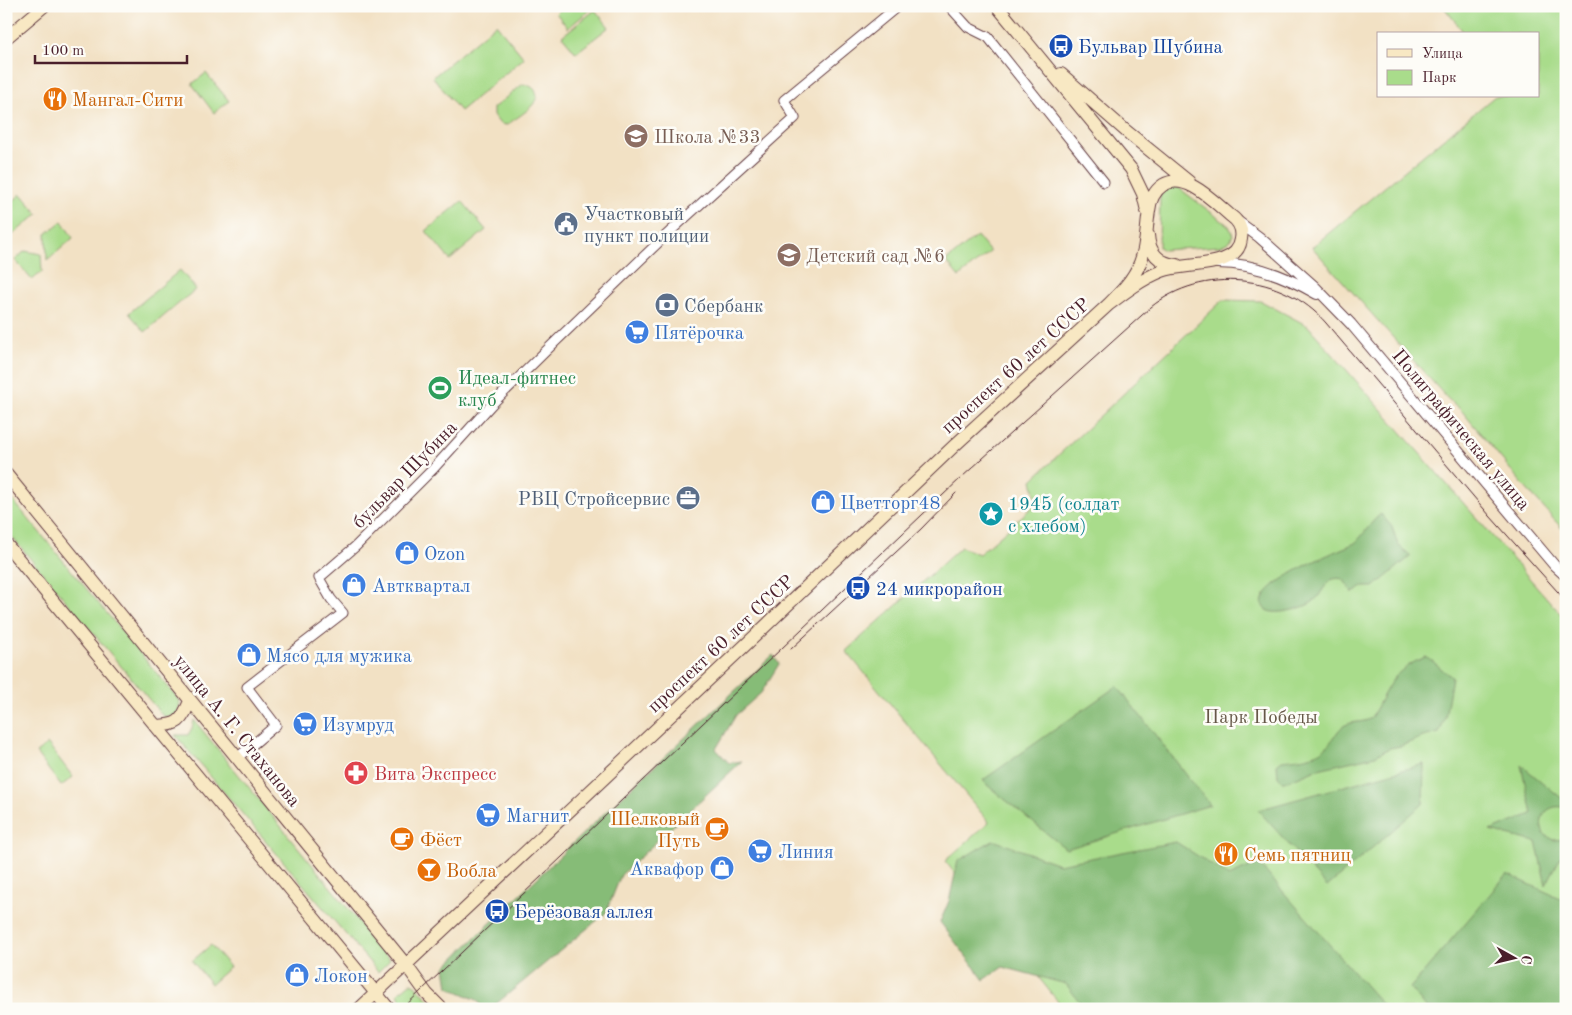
<svg xmlns="http://www.w3.org/2000/svg" width="1572" height="1015" font-family="'Old Standard TT',serif">
	<rect width="100%" height="100%" fill="#fdfcf7"/>
	<filter id="ink" filterUnits="userSpaceOnUse"><feTurbulence type="fractalNoise" baseFrequency=".02" numOctaves="2"/><feDisplacementMap in="SourceGraphic" scale="10" xChannelSelector="R" yChannelSelector="G"/><feConvolveMatrix kernelMatrix="1 2 1 2 8 2 1 2 1" color-interpolation-filters="sRGB"/></filter>
	<filter id="wash" filterUnits="userSpaceOnUse"><feTurbulence type="fractalNoise" baseFrequency=".0096" numOctaves="4" result="noise"/><feDisplacementMap in="SourceGraphic" scale="20" xChannelSelector="R" yChannelSelector="G"/><feGaussianBlur stdDeviation="1.12" result="paint"/><feColorMatrix in="noise" values="0 0 0 0 0 0 0 0 0 0 0 0 0 0 0 0 0 1.4 0 .05"/><feComposite in="paint" operator="in"/></filter>
	<g filter="url(#wash)">
		<rect width="100%" height="100%" fill="#f2e1c4"/>
		<path fill="#a9dc8b" stroke="#7a7e5b" d="M 564,6 L 589,6 L 591,9 L 568,28 L 556,13 Z
			M 1443,6 L 1566,6 L 1566,533 L 1524,486 L 1461,410 L 1447,398 L 1312,247 L 1495,96 L 1538,96 L 1538,34 L 1465,34 Z
			M 595,10 L 609,27 L 576,53 L 562,36 Z
			M 496,24 L 524,58 L 460,111 L 433,77 Z
			M 206,73 L 229,101 L 214,113 L 192,84 Z
			M 523,84 C 528,85 534,87 536,92 C 541,104 519,116 511,122 L 507,125 L 500,124 L 493,115 L 493,108 Z
			M 1171,186 L 1179,188 L 1229,226 L 1233,235 L 1229,242 L 1220,246 L 1163,250 L 1159,247 L 1160,195 Z
			M 21,194 L 38,214 L 6,240 L 6,207 Z
			M 462,201 L 486,230 L 450,260 L 426,231 Z
			M 62,221 L 73,238 L 47,261 L 46,234 Z
			M 977,236 L 990,252 L 959,277 L 946,261 Z
			M 25,251 L 41,254 L 42,272 L 32,280 L 15,260 Z
			M 180,270 L 196,289 L 145,332 L 129,313 Z
			M 1223,300 L 1261,301 L 1308,326 L 1566,620 L 1566,1009 L 1064,1009 L 945,861 L 989,822 L 846,651 L 961,547 L 979,554 L 1037,503 L 1032,480 Z
			M 6,492 L 180,701 L 179,710 L 174,717 L 163,716 L 6,530 Z
			M 194,720 L 390,960 L 378,972 L 175,735 L 188,735 L 192,728 Z
			M 48,744 L 73,777 L 61,786 L 36,753 Z
			M 211,945 L 230,967 L 211,984 L 192,961 Z
			M 410,983 L 413,983 L 438,1009 L 407,1009 L 400,999 L 398,993 Z"/>
		<path fill="#86bc77" stroke="#686e51" d="M 1381,514 L 1392,527 L 1398,545 L 1411,556 L 1374,587 L 1363,587 L 1353,593 L 1343,579 C 1339,578 1335,578 1331,580 C 1324,585 1321,595 1314,601 C 1306,608 1271,618 1264,608 C 1249,585 1340,550 1355,543 C 1365,534 1370,522 1381,514 Z
			M 773,655 L 779,664 L 761,693 L 736,715 L 716,749 L 729,763 L 742,761 L 621,875 L 606,913 L 490,1009 L 484,1009 L 477,1000 L 448,987 L 445,967 L 596,821 Z
			M 1426,657 C 1436,662 1442,671 1452,677 L 1445,718 L 1439,733 L 1423,737 L 1401,746 L 1390,748 L 1375,756 L 1314,770 L 1288,781 L 1282,781 L 1278,777 L 1277,764 L 1282,760 C 1298,758 1317,758 1328,745 C 1333,740 1337,731 1342,727 C 1351,720 1363,724 1371,718 C 1389,687 1391,670 1426,657 Z
			M 1117,686 L 1210,805 L 1066,849 L 987,785 L 983,780 Z
			M 1424,764 L 1423,804 L 1327,887 L 1258,810 Z
			M 1521,765 L 1564,800 L 1566,800 L 1566,808 C 1548,802 1536,818 1544,834 L 1554,840 L 1566,839 L 1566,847 L 1546,885 L 1536,842 L 1490,831 L 1532,814 Z
			M 993,840 L 1059,864 L 1176,842 L 1229,876 L 1258,863 L 1386,1009 L 1085,1009 L 1066,984 L 1003,967 L 984,980 L 940,922 L 949,901 L 958,861 Z
			M 1507,874 L 1566,901 L 1566,1009 L 1427,1009 L 1410,988 Z"/>
	</g>
	<g filter="url(#ink)">
		<g fill="none" stroke-linecap="round" stroke-linejoin="round">
			<defs>
				<path id="minor" d="M 949,6 L 968,27 L 988,37 L 1104,182
					M 237,758 L 276,725 L 247,687 L 343,613 L 331,599 L 319,578 L 356,546 L 434,468 L 492,404 L 555,342 L 663,238 L 795,118 L 784,100 L 898,6"/>
				<path id="tertiary" d="M 1236,220 L 1259,237 L 1314,286 L 1351,324 L 1554,565 L 1566,576
					M 1217,263 C 1253,263 1286,276 1317,294"/>
				<path id="secondary" d="M 997,6 L 1131,169 L 1143,194 L 1147,211
					M 6,38 L 44,6
					M 1061,74 L 1126,131 L 1189,182
					M 1148,235 C 1149,252 1159,264 1177,265
					M 6,474 L 406,965 L 427,994 L 442,1009
					M 6,544 L 389,1009
					M 156,726 C 179,725 181,722 190,701
					M 359,1009 L 755,636 L 954,446 L 1108,305 C 1120,293 1133,280 1140,263 C 1147,246 1146,228 1149,211 C 1150,201 1154,191 1163,185 C 1186,171 1214,202 1231,216 C 1238,221 1243,229 1241,239 C 1238,270 1184,262 1162,271 C 1142,279 1125,292 1108,305"/>
			</defs>
			<use href="#minor" stroke="#633c42" stroke-width="11"/>
			<use href="#tertiary" stroke="#633c42" stroke-width="12"/>
			<use href="#secondary" stroke="#633c42" stroke-width="14"/>
			<use href="#minor" stroke="#fff" stroke-width="9"/>
			<use href="#tertiary" stroke="#fff" stroke-width="10"/>
			<use href="#secondary" stroke="#f8e8c3" stroke-width="12"/>
			<path stroke="#4a1f2b" stroke-width="1" d="M 791,649 L 921,529 L 956,493
				M 402,1009 L 962,477 L 1151,307 C 1202,266 1283,273 1326,323 L 1490,516 L 1566,601"/>
		</g>
	</g>
	<defs>
		<symbol id="bus-disc" viewBox="-11 -11 22 22"><circle r="9.5" fill="#1a4fb4" stroke="#fdfcf7"/><path d="M-5-6H5V4H4V6H2V4H-2V6H-4V4H-5ZM-3.5-4V0h7V-4ZM-3.5 1.2v1.5H-2V1.2ZM2 1.2v1.5H3.5V1.2Z" fill="#fff"/></symbol>
		<symbol id="restaurant-disc" viewBox="-11 -11 22 22"><circle r="9.5" fill="#e8710a" stroke="#fdfcf7"/><path d="M-5-6h1v4h1v-4h1v4h1v-4h1v5L-1.5 .5V6h-2V.5L-5-1ZM5-6V6H3V1.5H1.5Q1.5-4 5-6Z" fill="#fff"/></symbol>
		<symbol id="school-disc" viewBox="-11 -11 22 22"><circle r="9.5" fill="#8d6e63" stroke="#fdfcf7"/><path d="M0-5L7-2L0 1L-7-2ZM-4 1L0 2.5L4 1V4Q0 6-4 4Z" fill="#fff"/></symbol>
		<symbol id="civic-disc" viewBox="-11 -11 22 22"><circle r="9.5" fill="#5c6f8a" stroke="#fdfcf7"/><path d="M-.6-6.5H3V-4.5H.6V-3L4-1V1h2V6H-6V1h2V-1L-.6-3ZM-1.2 2.5V6h2.4V2.5Z" fill="#fff"/></symbol>
		<symbol id="bank-disc" viewBox="-11 -11 22 22"><circle r="9.5" fill="#5c6f8a" stroke="#fdfcf7"/><path d="M-6-4H6V4H-6ZM0-2.3a2.3 2.3 0 1 0 0 4.6a2.3 2.3 0 1 0 0-4.6Z" fill="#fff"/></symbol>
		<symbol id="supermarket-disc" viewBox="-11 -11 22 22"><circle r="9.5" fill="#3f7fe0" stroke="#fdfcf7"/><path d="M-6-5.5h2.5l.6 2H6L4.5 2H-2.5L-4.4-4H-6ZM-1.5 3.2a1.3 1.3 0 1 0 .1 0ZM3 3.2a1.3 1.3 0 1 0 .1 0Z" fill="#fff"/></symbol>
		<symbol id="stadium-disc" viewBox="-11 -11 22 22"><circle r="9.5" fill="#2e9e5b" stroke="#fdfcf7"/><path d="M0-5a6.5 5 0 1 0 0 10a6.5 5 0 1 0 0-10ZM-3.5-1.8h7v3.6h-7Z" fill="#fff"/></symbol>
		<symbol id="office-disc" viewBox="-11 -11 22 22"><circle r="9.5" fill="#5c6f8a" stroke="#fdfcf7"/><path d="M-6-3h4V-5.5h4V-3h4V5H-6ZM-1-4.5V-3h2v-1.5ZM-6 0V1H6V0Z" fill="#fff"/></symbol>
		<symbol id="shop-disc" viewBox="-11 -11 22 22"><circle r="9.5" fill="#3f7fe0" stroke="#fdfcf7"/><path d="M-5-2.5h2.3a2.7 3.5 0 0 1 5.4 0H5L5.5 6h-11ZM-1.5-2.5h3a1.5 2.3 0 0 0-3 0Z" fill="#fff"/></symbol>
		<symbol id="sight-disc" viewBox="-11 -11 22 22"><circle r="9.5" fill="#0f9aa8" stroke="#fdfcf7"/><path d="M0-6L1.8-2.2L6-1.7L2.9 1.2L3.7 5.4L0 3.3L-3.7 5.4L-2.9 1.2L-6-1.7L-1.8-2.2Z" fill="#fff"/></symbol>
		<symbol id="pharmacy-disc" viewBox="-11 -11 22 22"><circle r="9.5" fill="#e0444e" stroke="#fdfcf7"/><path d="M-2-6h4v4h4v4h-4v4h-4v-4h-4v-4h4Z" fill="#fff"/></symbol>
		<symbol id="cafe-disc" viewBox="-11 -11 22 22"><circle r="9.5" fill="#e8710a" stroke="#fdfcf7"/><path d="M-5.5-4.5H6V0H3Q3 3.5 0 3.5H-2.5Q-5.5 3.5-5.5 0ZM3-3.2v2h1.7v-2ZM-6 4.5H4V6H-6Z" fill="#fff"/></symbol>
		<symbol id="bar-disc" viewBox="-11 -11 22 22"><circle r="9.5" fill="#e8710a" stroke="#fdfcf7"/><path d="M-6-5H6L.8 .8V4.5H3.5V6h-7V4.5H-.8V.8Z" fill="#fff"/></symbol>
	</defs>
	<g fill-rule="evenodd">
		<use href="#bus-disc" x="1047" y="32" width="28" height="28"/>
		<use href="#restaurant-disc" x="41" y="85" width="28" height="28"/>
		<use href="#school-disc" x="622" y="122" width="28" height="28"/>
		<use href="#civic-disc" x="552" y="210" width="28" height="28"/>
		<use href="#school-disc" x="775" y="241" width="28" height="28"/>
		<use href="#bank-disc" x="653" y="291" width="28" height="28"/>
		<use href="#supermarket-disc" x="623" y="318" width="28" height="28"/>
		<use href="#stadium-disc" x="426" y="374" width="28" height="28"/>
		<use href="#office-disc" x="674" y="484" width="28" height="28"/>
		<use href="#shop-disc" x="809" y="488" width="28" height="28"/>
		<use href="#sight-disc" x="977" y="500" width="28" height="28"/>
		<use href="#shop-disc" x="393" y="539" width="28" height="28"/>
		<use href="#shop-disc" x="340" y="571" width="28" height="28"/>
		<use href="#bus-disc" x="844" y="574" width="28" height="28"/>
		<use href="#shop-disc" x="235" y="641" width="28" height="28"/>
		<use href="#supermarket-disc" x="291" y="710" width="28" height="28"/>
		<use href="#pharmacy-disc" x="342" y="759" width="28" height="28"/>
		<use href="#supermarket-disc" x="474" y="801" width="28" height="28"/>
		<use href="#cafe-disc" x="703" y="815" width="28" height="28"/>
		<use href="#cafe-disc" x="388" y="825" width="28" height="28"/>
		<use href="#supermarket-disc" x="746" y="837" width="28" height="28"/>
		<use href="#restaurant-disc" x="1212" y="840" width="28" height="28"/>
		<use href="#shop-disc" x="708" y="854" width="28" height="28"/>
		<use href="#bar-disc" x="415" y="856" width="28" height="28"/>
		<use href="#bus-disc" x="483" y="897" width="28" height="28"/>
		<use href="#shop-disc" x="283" y="961" width="28" height="28"/>
	</g>
	<g text-anchor="middle" stroke-width="5" stroke-linejoin="round" paint-order="stroke">
		<g font-size="19" fill="#164399" stroke="#fdfcf7" text-anchor="start">
			<text x="1078" y="53">Бульвар Шубина</text>
			<text x="876" y="595">24 микрорайон</text>
			<text x="514" y="918">Берёзовая аллея</text>
		</g>
		<g font-size="19" fill="#c56008" stroke="#fdfcf7" text-anchor="start">
			<text x="72" y="106">Мангал-Сити</text>
			<text x="700" y="825" text-anchor="end">Шелковый<tspan x="700" dy="22">Путь</tspan></text>
			<text x="420" y="846">Фёст</text>
			<text x="1244" y="861">Семь пятниц</text>
			<text x="446" y="877">Вобла</text>
		</g>
		<g font-size="19" fill="#785e54" stroke="#fdfcf7" text-anchor="start">
			<text x="654" y="143">Школа №33</text>
			<text x="806" y="262">Детский сад №6</text>
		</g>
		<g font-size="19" fill="#4e5e75" stroke="#fdfcf7" text-anchor="start">
			<text x="584" y="220">Участковый<tspan x="584" dy="22">пункт полиции</tspan></text>
			<text x="684" y="312">Сбербанк</text>
			<text x="670" y="505" text-anchor="end">РВЦ Стройсервис</text>
		</g>
		<g font-size="19" fill="#366cbe" stroke="#fdfcf7" text-anchor="start">
			<text x="654" y="339">Пятёрочка</text>
			<text x="840" y="509">Цветторг48</text>
			<text x="424" y="560">Ozon</text>
			<text x="372" y="592">Автквартал</text>
			<text x="266" y="662">Мясо для мужика</text>
			<text x="322" y="731">Изумруд</text>
			<text x="506" y="822">Магнит</text>
			<text x="778" y="858">Линия</text>
			<text x="704" y="875" text-anchor="end">Аквафор</text>
			<text x="314" y="982">Локон</text>
		</g>
		<g font-size="19" fill="#4a1f2b" stroke="#fdfcf7">
			<text transform="translate(1015 365) rotate(-42)" y="7">проспект 60 лет СССР</text>
			<text transform="translate(1462 429) rotate(50)" y="7">Полиграфическая улица</text>
			<text transform="translate(404 474) rotate(-46)" y="7">бульвар Шубина</text>
			<text transform="translate(720 643) rotate(-43)" y="7">проспект 60 лет СССР</text>
			<text transform="translate(238 730) rotate(51)" y="7">улица А. Г. Стаханова</text>
		</g>
		<g font-size="19" fill="#27864d" stroke="#fdfcf7" text-anchor="start">
			<text x="458" y="384">Идеал-фитнес<tspan x="458" dy="22">клуб</tspan></text>
		</g>
		<g font-size="19" fill="#0d838f" stroke="#fdfcf7" text-anchor="start">
			<text x="1008" y="510">1945 (солдат<tspan x="1008" dy="22">с хлебом)</tspan></text>
		</g>
		<g font-size="19" fill="#665848" stroke="#fdfcf7">
			<text x="1261" y="723">Парк Победы</text>
		</g>
		<g font-size="19" fill="#be3a42" stroke="#fdfcf7" text-anchor="start">
			<text x="374" y="780">Вита Экспресс</text>
		</g>
	</g>
	<rect width="1572" height="1015" fill="none" stroke="#fdfcf7" stroke-width="25"/>
	<rect x="1377" y="32" width="162" height="65" fill="#fdfcf7" stroke="#b5a4a5"/>
	<rect x="1387" y="49" width="25" height="8" fill="#f8e8c3" stroke="#b5a4a5"/>
	<text x="1422" y="58" font-size="15" fill="#4a1f2b">Улица</text>
	<rect x="1387" y="70" width="25" height="15" fill="#a9dc8b" stroke="#b5a4a5"/>
	<text x="1422" y="82" font-size="15" fill="#4a1f2b">Парк</text>
	<g transform="translate(1514 958) rotate(98)" stroke="#fdfcf7" stroke-width="4" paint-order="stroke">
	<path d="M0-4L9 19L0 12L-9 19Z" fill="#4a1f2b"/>
	<text y="-8" font-size="14" font-weight="bold" text-anchor="middle" fill="#4a1f2b">С</text>
	</g>
	<path d="M35 55v8h152v-8" fill="none" stroke="#4a1f2b" stroke-width="2.5"/>
	<text x="42" y="55" font-size="15" fill="#4a1f2b" stroke="#fdfcf7" stroke-width="4" paint-order="stroke">100 m</text>
</svg>
